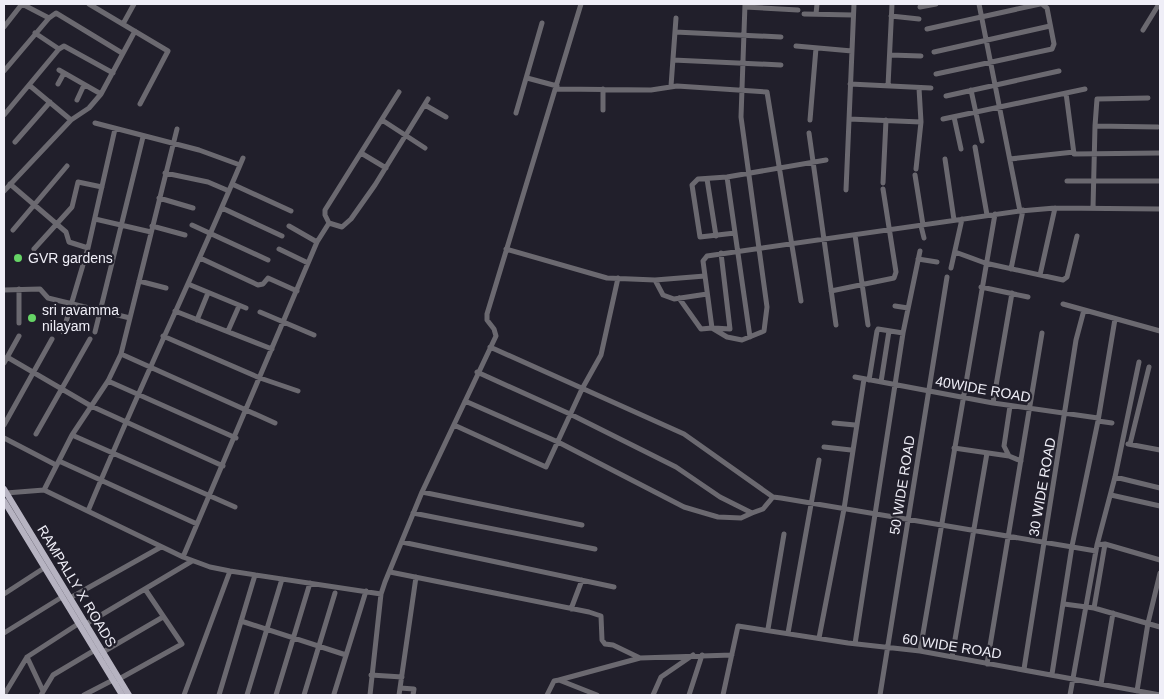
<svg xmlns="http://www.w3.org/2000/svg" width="1164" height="699" font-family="Arial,sans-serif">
	<rect width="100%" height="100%" fill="#211f2b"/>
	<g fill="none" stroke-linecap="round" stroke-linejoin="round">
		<path stroke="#6b6970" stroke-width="5" d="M 22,4 L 49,18 L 56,13 L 122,53
			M 89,4 L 168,51 L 140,104
			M 745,7 L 798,10
			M 920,7 L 936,4
			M 804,14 L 853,15
			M 816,14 L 817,4
			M 891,16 L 919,19
			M 123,24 L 134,4
			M 4,27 L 22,4
			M 927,29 L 1040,4
			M 1143,30 L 1159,4
			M 675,32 L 781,37
			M 35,33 L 59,49
			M 796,46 L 852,51
			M 934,52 L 1050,26
			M 890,55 L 921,56
			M 673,60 L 781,65
			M 59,70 L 101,94
			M 4,71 L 49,18
			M 936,74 L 1052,49 L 1054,44 L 1047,8 L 1042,4
			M 527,78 L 557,86
			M 58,84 L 64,73
			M 850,84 L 931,88
			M 29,85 L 71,120
			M 671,86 L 676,18
			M 888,86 L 892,4
			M 557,89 L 651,90 L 677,86 L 767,92 L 801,301
			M 603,89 L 603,110
			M 971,90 L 982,141
			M 399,92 L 325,210 L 325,215 L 329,223 L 342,227 L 351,219 L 375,185 L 428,99
			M 1066,93 L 1074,154 L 1160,153
			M 946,96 L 1059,71
			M 77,100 L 84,85
			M 425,105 L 446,117
			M 516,113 L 542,23
			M 4,115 L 59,49 L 64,46 L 113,73
			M 954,117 L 961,149
			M 849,119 L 921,122
			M 943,119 L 1085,89
			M 382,120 L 425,148
			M 810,120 L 816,48
			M 95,123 L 199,150 L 240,165
			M 1095,126 L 1097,99 L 1148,98
			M 809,133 L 836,325
			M 15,142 L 50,102
			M 975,147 L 987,215
			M 361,153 L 386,168
			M 945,159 L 954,220
			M 1010,159 L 1074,152
			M 916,169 L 921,122 L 919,88
			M 165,173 L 208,182 L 229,191
			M 915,175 L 923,225
			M 727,177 L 750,337
			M 707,179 L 716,236
			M 1067,181 L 1160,181
			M 883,183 L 886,120
			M 10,184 L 66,232 L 69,242 L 88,248
			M 232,184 L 291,211
			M 846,190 L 854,4
			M 4,191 L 71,120 L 89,108 L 101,94 L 135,31
			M 159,198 L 193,208
			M 222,208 L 282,236
			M 1093,208 L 1095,126 L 1158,127
			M 1020,211 L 1055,208 L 1160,209
			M 95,219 L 151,232
			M 329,223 L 317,242 L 183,557 L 210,567 L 230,571 L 381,594
			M 192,225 L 268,260
			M 152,226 L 185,235
			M 289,226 L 317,242
			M 921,226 L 924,238
			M 13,230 L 67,166
			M 735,233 L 700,237 L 692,185 L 698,179 L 727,177 L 826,160
			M 855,235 L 868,325
			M 34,249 L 72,207 L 78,182 L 102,187
			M 279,249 L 308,263
			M 506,249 L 607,278 L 655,280 L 663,295 L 674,299 L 707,294
			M 955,252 L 985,263 L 1063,280 L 1067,277 L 1077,236
			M 200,258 L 258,285 L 263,284 L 268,278 L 297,291
			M 918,259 L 937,262
			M 951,268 L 962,219
			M 1011,269 L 1023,210
			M 1040,275 L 1055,208
			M 655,280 L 705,276
			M 139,281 L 166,288
			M 188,284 L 246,308
			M 981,287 L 1028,297
			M 19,289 L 19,323
			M 4,290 L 40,289 L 48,298 L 130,318
			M 831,291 L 894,278 L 896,272 L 883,189
			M 679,298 L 701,329 L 712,328 L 727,337 L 742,340 L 764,331 L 767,307 L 741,117 L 745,4
			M 1063,304 L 1160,331
			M 895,306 L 908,308
			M 175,311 L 272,349
			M 260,312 L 314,335
			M 197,320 L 208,293
			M 712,328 L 703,261 L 707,256 L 1020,211 L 979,4
			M 714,328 L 730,329 L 721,253
			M 228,331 L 239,306
			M 63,332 L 88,248 L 115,129
			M 95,332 L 143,137
			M 163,336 L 260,378 L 298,391
			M 490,347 L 684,434 L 773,497
			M 121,354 L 275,423
			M 7,357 L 91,406 L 223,466
			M 4,363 L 19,336
			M 477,372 L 570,414 L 676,467 L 720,497 L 752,513 L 763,509 L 773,497 L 781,498 L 1096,551
			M 855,377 L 993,403 L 1098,418
			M 869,380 L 877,331 L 878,329 L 903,333
			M 108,381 L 236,438
			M 881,382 L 889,331
			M 465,401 L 558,442 L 684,507 L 718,517 L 741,518 L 752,513
			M 993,403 L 1012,293
			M 1010,406 L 1004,446 L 1009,456 L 1021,461
			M 1098,421 L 1112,423
			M 834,423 L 855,425
			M 4,425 L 52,339
			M 454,425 L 546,467 L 582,389 L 601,355 L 618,278
			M 36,434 L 90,339
			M 72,435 L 235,507
			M 4,438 L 56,465
			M 1128,444 L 1160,450
			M 1130,444 L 1149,367
			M 824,447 L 851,450
			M 954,448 L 1009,456
			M 59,461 L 197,524
			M 1115,477 L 1160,488
			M 44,490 L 72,435 L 108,381 L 121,354 L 177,129
			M 422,492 L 582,525
			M 6,493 L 44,490 L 183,557
			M 1111,495 L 1160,506
			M 88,511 C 137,392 193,277 243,158
			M 413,513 L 595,549
			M 402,542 L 614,587
			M 1097,545 L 1105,544 L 1160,560
			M 390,572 L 589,612 L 601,616 L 602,640 L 605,644 L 613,645 L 640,658
			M 4,594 L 44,568
			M 70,598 L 161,547
			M 1064,604 L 1094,608 L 1160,627
			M 1094,608 L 1105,544
			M 571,609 L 582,580
			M 241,621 L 346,655
			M 86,624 L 192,561
			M 768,629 L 784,534
			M 4,633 L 62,597
			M 788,633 L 819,460
			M 819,638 L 844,509 L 864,379
			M 855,644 L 903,333 L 920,251
			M 920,651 L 995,214
			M 103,652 L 163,617
			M 27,657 L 43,691
			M 952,657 L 987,453
			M 987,664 L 1042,333
			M 1024,669 L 1076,340 L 1084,310
			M 1052,674 L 1072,546 L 1098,421 L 1115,319
			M 371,675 L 402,677
			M 119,679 L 182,644 L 145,589
			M 559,680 L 640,658 L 732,655
			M 1101,684 L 1113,613
			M 400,688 L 414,689 L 413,695
			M 1137,691 L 1148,623 L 1160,573
			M 334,694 L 366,591
			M 4,695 L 27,657 L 78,624
			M 41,695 L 53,675 L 95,650
			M 84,695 L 113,680
			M 184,695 L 230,571
			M 219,695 L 255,575
			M 247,695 L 282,579
			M 276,695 L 310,583
			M 304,695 L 335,593
			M 370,695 L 381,594 L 385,582 L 422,492 L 496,336 L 494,329 L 487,320 L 487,314 L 581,4
			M 399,695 L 416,577
			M 547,695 L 554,681 L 559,680 L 597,695
			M 653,695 L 661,677 L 693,655
			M 689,695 L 702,655
			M 723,695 L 738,626 L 848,643 L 920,651 L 1160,695
			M 880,695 L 947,277
			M 1070,695 L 1097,545 L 1115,477 L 1139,362"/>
		<path stroke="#b6b3c1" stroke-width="6" d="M 4,489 L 129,695
			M 4,501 L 122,695"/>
	</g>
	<g fill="#66d466" stroke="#211f2b" stroke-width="2">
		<circle cx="18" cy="258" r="5"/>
		<circle cx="32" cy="318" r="5"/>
	</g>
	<g text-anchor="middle" stroke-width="4.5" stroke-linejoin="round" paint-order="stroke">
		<g font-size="14" fill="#efeef7" stroke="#211f2b" text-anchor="start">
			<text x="28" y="263">GVR gardens</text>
			<text x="42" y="315">sri ravamma<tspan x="42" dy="16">nilayam</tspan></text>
		</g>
		<g font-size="14" fill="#efeef7" stroke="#211f2b">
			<text transform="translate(983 389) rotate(10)" y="5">40WIDE ROAD</text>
			<text transform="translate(902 485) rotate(-81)" y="5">50 WIDE ROAD</text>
			<text transform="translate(1042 487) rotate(-80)" y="5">30 WIDE ROAD</text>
			<text transform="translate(77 586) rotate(59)" y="5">RAMPALLY X ROADS</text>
			<text transform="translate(952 646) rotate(9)" y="5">60 WIDE ROAD</text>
		</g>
	</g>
	<rect width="1164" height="699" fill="none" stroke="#efeef7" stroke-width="10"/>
</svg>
